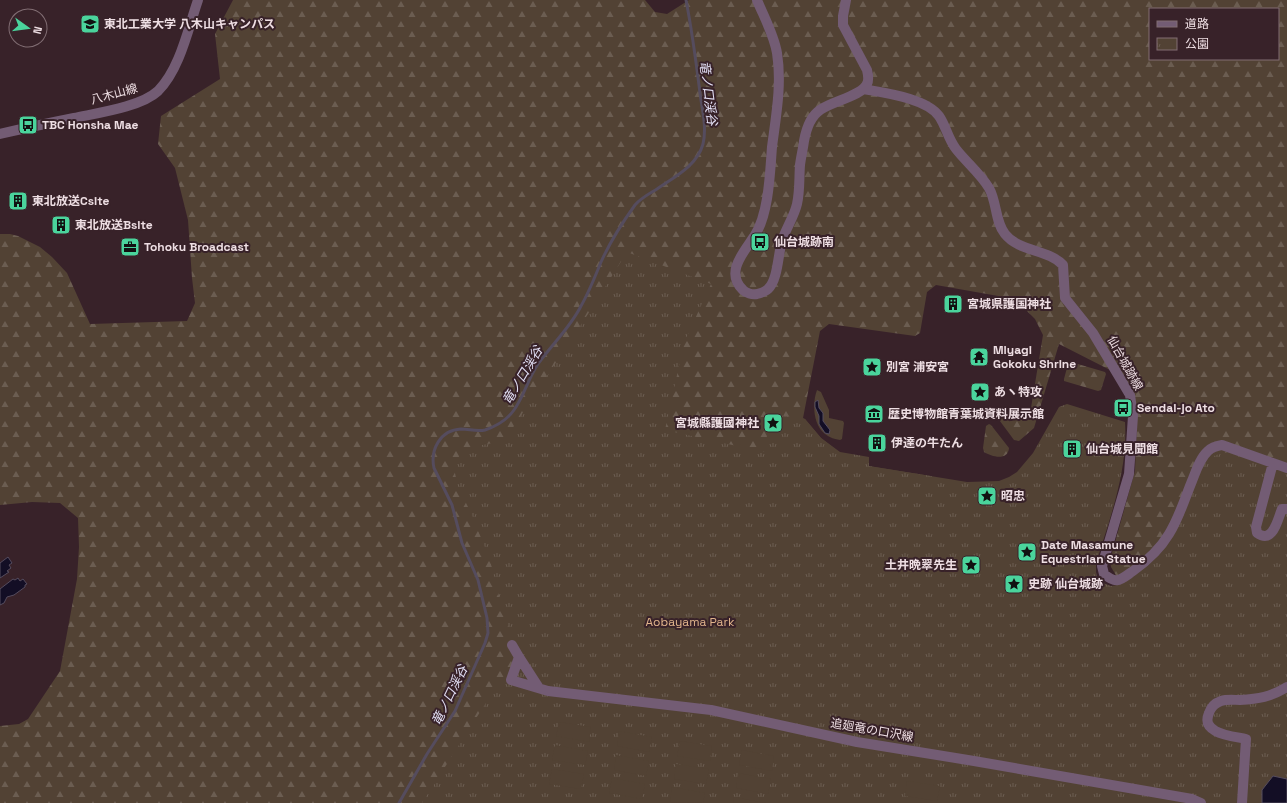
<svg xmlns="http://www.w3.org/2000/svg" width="1287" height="803" font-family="'Space Grotesk','Noto Sans JP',sans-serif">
	<defs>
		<pattern id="forest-firs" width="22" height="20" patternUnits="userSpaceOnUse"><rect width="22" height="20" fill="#524234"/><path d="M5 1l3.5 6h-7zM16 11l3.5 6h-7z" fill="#6b5d51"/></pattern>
		<pattern id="park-tufts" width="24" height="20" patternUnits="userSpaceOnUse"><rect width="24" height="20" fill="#524234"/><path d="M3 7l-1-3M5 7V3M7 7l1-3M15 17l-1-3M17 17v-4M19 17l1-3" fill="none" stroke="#6b5d51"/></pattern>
	</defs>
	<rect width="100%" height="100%" fill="#382229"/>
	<path fill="url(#forest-firs)" fill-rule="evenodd" d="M 233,0 L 645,0 L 655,12 L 667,14 L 689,0 L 1287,0 L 1287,774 L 605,803 L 0,803 L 0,726 L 19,724 L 28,719 L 60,671 L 77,579 L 79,547 L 78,518 L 60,503 L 32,502 L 0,505 L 0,234 L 10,234 L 18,236 L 40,247 L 52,257 L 67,273 L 90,324 L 187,321 L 195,303 L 192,278 L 188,220 L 175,168 L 158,144 L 161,116 L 220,79 L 215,34 ZM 1150,9 L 1278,9 L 1278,59 L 1150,59 ZM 936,285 L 1004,297 L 1022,306 L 1035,319 L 1043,335 L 1031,408 L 1024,414 L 1000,411 L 997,414 L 997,417 L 1014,440 L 1019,441 L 1034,428 L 1059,344 L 1110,370 L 1128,395 L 1137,418 L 1135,471 L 1110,560 L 1111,567 L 1120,582 L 1112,599 L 938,482 L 931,476 L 868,466 L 751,498 L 835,449 L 821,438 L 805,419 L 803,418 L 820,331 L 829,324 L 915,336 L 920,333 L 927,292 Z
		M 1071,362 L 1105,372 L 1106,374 L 1101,390 L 1098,391 L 1064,381 L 1064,379 L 1068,364 Z
		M 989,424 L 991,425 L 1009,448 C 1008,461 992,457 984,452 L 983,448 L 986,426 Z"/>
	<path fill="url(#park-tufts)" d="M 627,252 L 711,284 L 684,343 L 665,430 L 764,452 L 771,414 L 805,419 L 821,438 L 840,452 L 869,457 L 869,466 L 967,482 L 999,481 L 1009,477 L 1017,472 L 1033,453 L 1059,407 L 1067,404 L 1125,422 C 1128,471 1110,518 1096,563 L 1096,572 L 1097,577 L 1103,583 L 1111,586 L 1123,584 L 1152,561 L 1172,536 L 1187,509 L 1196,482 L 1206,460 L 1216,455 L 1229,452 L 1287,472 L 1287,803 L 422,803 L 496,687 L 505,683 L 513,666 L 508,624 L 499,596 L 490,560 L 471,513 L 458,487 L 453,464 L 466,448 L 504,441 L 588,314 Z"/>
	<path fill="#524234" d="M 817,390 L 821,392 L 829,410 L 829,418 L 843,421 L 844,423 L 842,439 L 840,440 C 835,439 830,438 825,434 C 813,425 812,403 817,390 Z
		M 559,722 L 591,727 L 589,742 L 556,736 Z
		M 619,731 L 652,737 L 649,752 L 617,746 Z
		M 680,741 L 712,746 L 710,761 L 677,756 Z
		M 555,745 L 588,751 L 585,765 L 552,760 Z
		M 742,750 L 774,756 L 772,771 L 739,765 Z
		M 616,755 L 649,761 L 646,776 L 614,770 Z
		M 676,764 L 709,769 L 706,784 L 674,779 Z
		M 552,769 L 584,774 L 581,789 L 549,784 Z
		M 738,773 L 771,779 L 768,794 L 736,788 Z
		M 612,778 L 645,784 L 642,799 L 609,793 Z
		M 907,781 L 940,786 L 937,801 L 905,796 Z
		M 672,787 L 705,793 L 703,803 L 670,802 Z
		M 734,797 L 766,803 L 733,803 Z"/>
	<path fill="#130e25" stroke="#554c5e" d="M 818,400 L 819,408 L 823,413 L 823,421 L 830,430 L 829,434 L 825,433 L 819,424 L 819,416 L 815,407 L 815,402 Z
		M 8,557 L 12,563 L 9,565 L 11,568 L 7,571 L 9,572 L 0,578 L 0,563 Z
		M 18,578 L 20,581 L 23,579 L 27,584 L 25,585 L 25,587 L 14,595 L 7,597 L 4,603 L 0,605 L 0,589 L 13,579 L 15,580 Z
		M 1273,776 L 1287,779 L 1287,803 L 1262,803 L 1262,790 Z"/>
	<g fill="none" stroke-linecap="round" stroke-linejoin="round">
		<path stroke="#554c5e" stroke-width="3" d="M 399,803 L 427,754 L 455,711 L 485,643 L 488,633 L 487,618 L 478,580 L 462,543 L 452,505 L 434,468 C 430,450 440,430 461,429 C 469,429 477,432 485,430 C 497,426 507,420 514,410 C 524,396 528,379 538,364 C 552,344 570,328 581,306 C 589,292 595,277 601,262 C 610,242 622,223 635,205 C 641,198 649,194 657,189 C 674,177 697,166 703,144 C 707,127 702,109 700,93 C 696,61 692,31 686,0"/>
		<path stroke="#735c74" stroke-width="10" d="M 757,0 C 764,17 774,35 777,53 C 782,84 776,116 772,147 C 770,172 769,213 755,235 C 745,251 724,272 743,290 C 746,293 752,295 757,294 C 761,293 765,292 768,289 C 778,280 778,254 782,241 C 786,228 794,217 797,204 C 800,191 799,178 800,165 C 801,157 803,149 804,141 C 806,130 811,116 820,110 C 832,101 862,96 867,84 C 869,80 868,74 867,70 L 843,25 L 843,16 L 846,0
			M 863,89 C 885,93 926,98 939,116 C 946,126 948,139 956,149 C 966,162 980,173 989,188 C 997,202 995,222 1005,234 C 1019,252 1048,249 1063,265 L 1065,298 L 1093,333 L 1130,395 L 1133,416 L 1129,474 L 1102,566 L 1104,574 C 1117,585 1120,580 1133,571 C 1147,561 1160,549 1169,534 C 1179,518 1185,498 1192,481 C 1196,471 1200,458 1208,451 C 1212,447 1216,446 1222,445 L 1287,468
			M 0,134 C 25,128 49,123 74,118 C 97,113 141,107 158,91 C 180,69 188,29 198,0
			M 1273,463 L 1256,527 L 1257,533 C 1273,544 1277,521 1282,509 L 1287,509
			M 512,645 L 519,657
			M 539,688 L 519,657 L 511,680 L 548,691 L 711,710 L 857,742 L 974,761 L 1192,799 L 1201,803
			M 1242,803 L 1246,739 C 1233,736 1200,734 1209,713 C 1211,707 1215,703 1221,701 C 1227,699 1234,700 1240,700 C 1258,699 1271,697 1287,687"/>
	</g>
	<defs>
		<symbol id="university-square" viewBox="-11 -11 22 22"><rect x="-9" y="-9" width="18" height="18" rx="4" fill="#4ad49c" stroke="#382229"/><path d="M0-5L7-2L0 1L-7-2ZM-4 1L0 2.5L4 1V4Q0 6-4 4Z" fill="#111"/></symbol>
		<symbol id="bus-square" viewBox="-11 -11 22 22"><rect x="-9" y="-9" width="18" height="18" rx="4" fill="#4ad49c" stroke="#382229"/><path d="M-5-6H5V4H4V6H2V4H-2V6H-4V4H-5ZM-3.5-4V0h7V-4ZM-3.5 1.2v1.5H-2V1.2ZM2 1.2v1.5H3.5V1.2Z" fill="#111"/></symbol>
		<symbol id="building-square" viewBox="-11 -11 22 22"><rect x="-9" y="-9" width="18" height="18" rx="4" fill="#4ad49c" stroke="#382229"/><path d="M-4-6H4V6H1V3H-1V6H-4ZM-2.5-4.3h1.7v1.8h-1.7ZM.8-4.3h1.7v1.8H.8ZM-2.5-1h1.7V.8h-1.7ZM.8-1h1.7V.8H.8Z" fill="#111"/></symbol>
		<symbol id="office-square" viewBox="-11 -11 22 22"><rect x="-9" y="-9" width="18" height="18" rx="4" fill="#4ad49c" stroke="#382229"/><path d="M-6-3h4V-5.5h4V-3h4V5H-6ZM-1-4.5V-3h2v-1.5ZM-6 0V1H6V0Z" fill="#111"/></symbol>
		<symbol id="temple-square" viewBox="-11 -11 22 22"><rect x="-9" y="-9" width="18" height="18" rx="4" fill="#4ad49c" stroke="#382229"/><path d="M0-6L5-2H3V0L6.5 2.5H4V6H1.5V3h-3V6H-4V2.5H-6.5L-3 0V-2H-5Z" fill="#111"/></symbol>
		<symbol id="sight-square" viewBox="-11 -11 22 22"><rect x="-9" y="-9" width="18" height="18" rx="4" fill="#4ad49c" stroke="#382229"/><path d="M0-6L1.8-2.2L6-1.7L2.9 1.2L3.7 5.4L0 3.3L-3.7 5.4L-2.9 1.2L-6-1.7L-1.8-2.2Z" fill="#111"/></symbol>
		<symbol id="museum-square" viewBox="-11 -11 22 22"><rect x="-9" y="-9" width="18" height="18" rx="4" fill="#4ad49c" stroke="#382229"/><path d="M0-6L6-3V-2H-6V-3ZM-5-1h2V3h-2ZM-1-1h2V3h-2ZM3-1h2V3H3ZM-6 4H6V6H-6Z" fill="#111"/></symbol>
	</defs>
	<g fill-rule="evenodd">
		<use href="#university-square" x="79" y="13" width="22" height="22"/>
		<use href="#bus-square" x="17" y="114" width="22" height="22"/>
		<use href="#building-square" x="7" y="190" width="22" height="22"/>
		<use href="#building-square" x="50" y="214" width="22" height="22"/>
		<use href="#bus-square" x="749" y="231" width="22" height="22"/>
		<use href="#office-square" x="119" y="236" width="22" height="22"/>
		<use href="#building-square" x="942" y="293" width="22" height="22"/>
		<use href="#temple-square" x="968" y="346" width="22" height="22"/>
		<use href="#sight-square" x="861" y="356" width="22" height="22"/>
		<use href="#sight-square" x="969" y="381" width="22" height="22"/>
		<use href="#bus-square" x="1112" y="397" width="22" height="22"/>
		<use href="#museum-square" x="863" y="403" width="22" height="22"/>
		<use href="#sight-square" x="762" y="412" width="22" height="22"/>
		<use href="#building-square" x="866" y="432" width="22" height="22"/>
		<use href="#building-square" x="1061" y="438" width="22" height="22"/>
		<use href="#sight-square" x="976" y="485" width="22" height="22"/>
		<use href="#sight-square" x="1016" y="541" width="22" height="22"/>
		<use href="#sight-square" x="960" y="554" width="22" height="22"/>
		<use href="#sight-square" x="1003" y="573" width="22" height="22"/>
	</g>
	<g text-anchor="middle" stroke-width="4" stroke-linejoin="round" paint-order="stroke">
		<g font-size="12" font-weight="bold" fill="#eedee3" stroke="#382229" text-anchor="start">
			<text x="104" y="28">東北工業大学 八木山キャンパス</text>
			<text x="42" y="129">TBC Honsha Mae</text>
			<text x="32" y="205">東北放送Csite</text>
			<text x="75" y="229">東北放送Bsite</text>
			<text x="774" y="246">仙台城跡南</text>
			<text x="144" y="251">Tohoku Broadcast</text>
			<text x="967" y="308">宮城県護国神社</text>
			<text x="993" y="354">Miyagi<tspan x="993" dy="14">Gokoku Shrine</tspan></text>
			<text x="886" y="371">別宮 浦安宮</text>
			<text x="994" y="396">あヽ特攻</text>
			<text x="1137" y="412">Sendai-jo Ato</text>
			<text x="888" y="418">歴史博物館青葉城資料展示館</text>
			<text x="759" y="427" text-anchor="end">宮城縣護國神社</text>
			<text x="891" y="447">伊達の牛たん</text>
			<text x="1086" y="453">仙台城見聞館</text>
			<text x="1001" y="500">昭忠</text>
			<text x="1041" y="549">Date Masamune<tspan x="1041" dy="14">Equestrian Statue</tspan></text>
			<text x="957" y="569" text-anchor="end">土井晩翠先生</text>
			<text x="1028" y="588">史跡 仙台城跡</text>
		</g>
		<g font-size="12" fill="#eedee3" stroke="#382229">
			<text transform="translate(114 94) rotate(-15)" y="4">八木山線</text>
			<text transform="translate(1125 363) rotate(61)" y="4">仙台城跡線</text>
			<text transform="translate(872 730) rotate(10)" y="4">追廻竜の口沢線</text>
		</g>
		<g font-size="12" fill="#e1b48c" stroke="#382229">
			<text x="690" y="626">Aobayama Park</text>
		</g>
		<g font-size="13" font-style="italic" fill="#e3e0f6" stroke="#382229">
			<text transform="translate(709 93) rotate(83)" y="5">竜ノ口渓谷</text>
			<text transform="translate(522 375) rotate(-59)" y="5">竜ノ口渓谷</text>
			<text transform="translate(449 695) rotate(-64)" y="5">竜ノ口渓谷</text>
		</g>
	</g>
	<rect x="1149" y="8" width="130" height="52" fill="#382229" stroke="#816d73"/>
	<rect x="1157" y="21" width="20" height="6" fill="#735c74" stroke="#816d73"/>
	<text x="1185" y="28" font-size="12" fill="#eedee3">道路</text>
	<rect x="1157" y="38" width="20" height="12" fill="url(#park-tufts)" stroke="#816d73"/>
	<text x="1185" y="48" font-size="12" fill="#eedee3">公園</text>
	<g transform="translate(28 28) rotate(104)"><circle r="19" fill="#382229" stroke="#816d73"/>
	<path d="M0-3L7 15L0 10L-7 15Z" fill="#4ad49c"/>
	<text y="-6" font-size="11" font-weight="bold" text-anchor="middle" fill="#eedee3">N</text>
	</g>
</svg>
